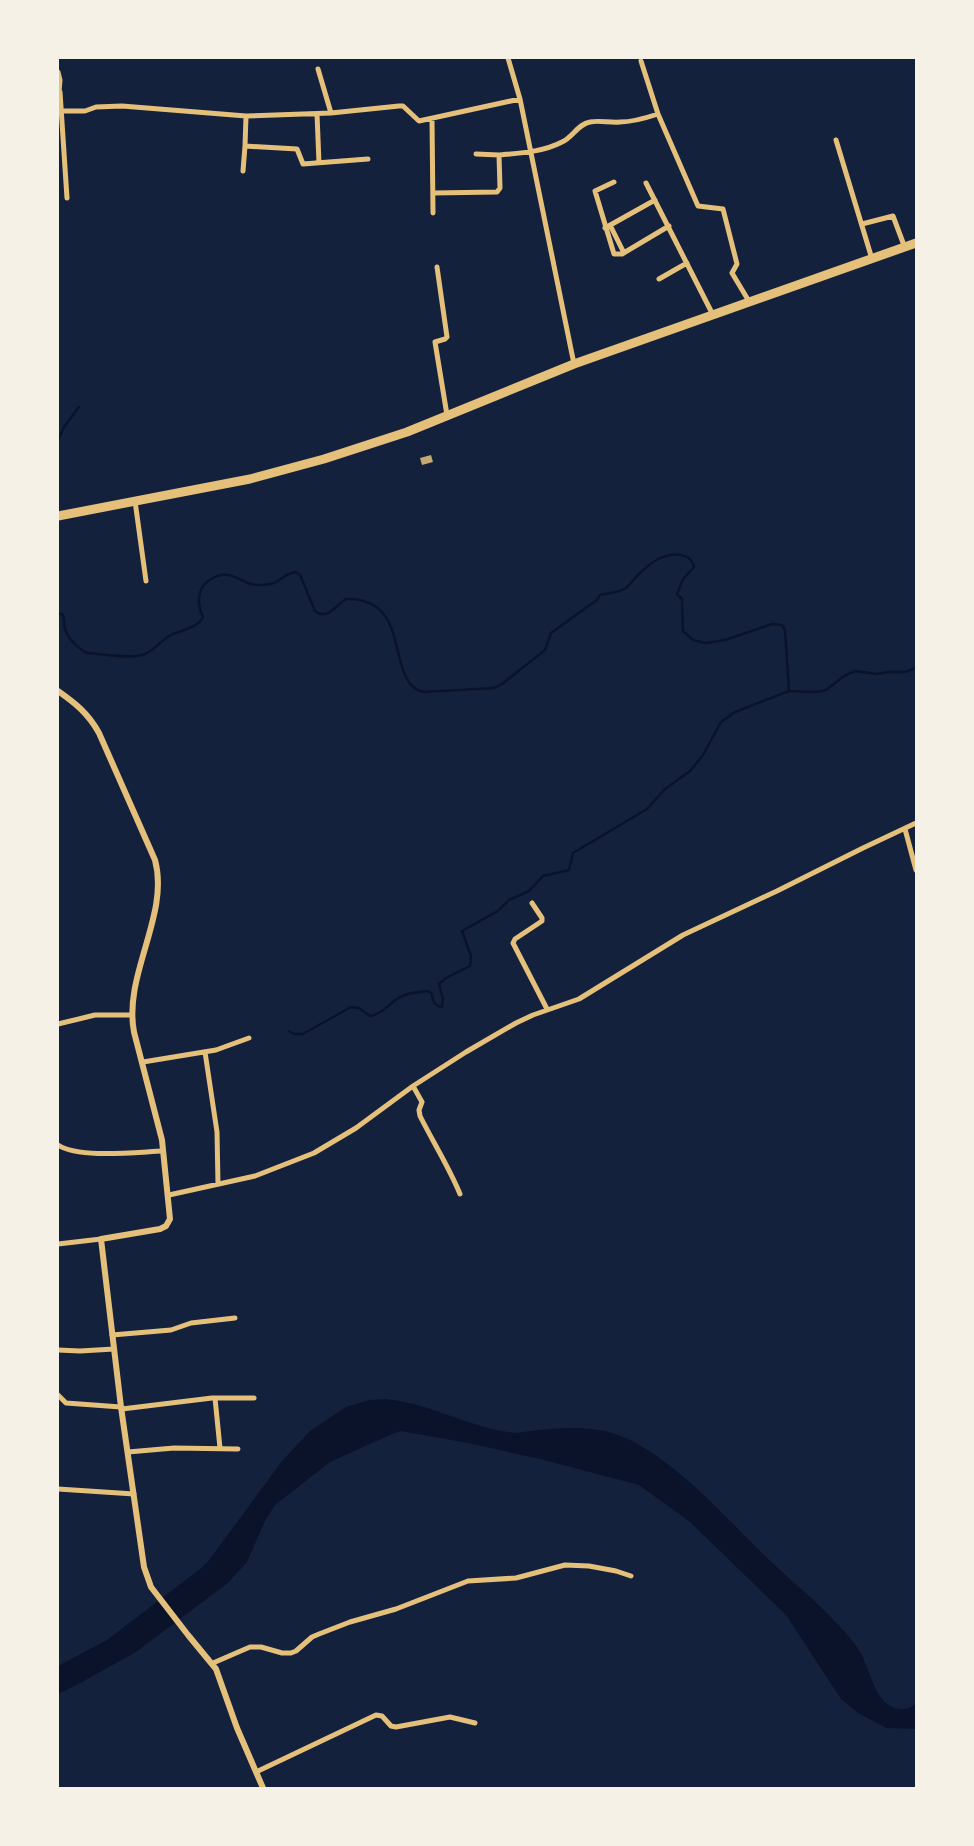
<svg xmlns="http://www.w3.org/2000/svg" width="974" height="1846" font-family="'Roboto Condensed',sans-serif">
	<rect width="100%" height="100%" fill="#14213d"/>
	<path fill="#0b132b" d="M 384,1399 C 427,1402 466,1426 508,1432 C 518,1434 529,1431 539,1430 C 558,1428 579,1427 599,1430 C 654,1438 716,1507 755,1546 C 772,1563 790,1579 808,1595 C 822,1608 846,1631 857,1647 C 870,1664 874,1708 900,1709 C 907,1709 912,1708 916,1703 L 916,1729 L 886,1728 L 858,1713 L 841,1699 L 786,1615 L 690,1522 L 639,1485 L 540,1459 L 468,1443 L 401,1431 L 392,1434 L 330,1462 L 275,1505 L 265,1521 L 247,1562 L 228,1583 L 136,1652 L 82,1682 L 58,1694 L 58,1666 L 107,1640 L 200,1569 L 210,1559 L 282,1461 L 310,1431 L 346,1407 L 369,1400 Z"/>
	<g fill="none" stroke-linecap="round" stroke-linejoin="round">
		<path stroke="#0b132b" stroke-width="2.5" d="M 58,440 L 64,427 L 79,407
			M 58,613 L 63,615 C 65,620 63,626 66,631 C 69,640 79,649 87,653 C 104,654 125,659 142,655 C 152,653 161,640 171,635 C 181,630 198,628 203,617 C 196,602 197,586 213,578 C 218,575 223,574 228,575 C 238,576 246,585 257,585 C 263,585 271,585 276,582 C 283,578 287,573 296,572 L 300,575 L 315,611 C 327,621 336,605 346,599 C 414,597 384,682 423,692 L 494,688 L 502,684 L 545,650 L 551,633 L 597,600 L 600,595 C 608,593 619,593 626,588 C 630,585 633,580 637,576 C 648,565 663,552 681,555 C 688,556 692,559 694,567 L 683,579 L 677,594 L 682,599 L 683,631 L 693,640 L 706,643 L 725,640 L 772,624 L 782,625 L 785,630 L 789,691
			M 289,1031 L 294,1034 L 303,1034 L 351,1007 L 359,1008 L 370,1016 C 382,1014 387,1006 397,999 C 405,993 418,992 428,991 L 432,994 C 433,1001 434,1006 442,1007 L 443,999 L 439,984 L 446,978 L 470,966 L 471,956 L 462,931 L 498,911 L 509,900 L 529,891 L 543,876 L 569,870 L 573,853 L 647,809 L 665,789 L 690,771 L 703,755 L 721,722 L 735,712 L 789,691 L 816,692 L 826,690 L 844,676 L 855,671 L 877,674 L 888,672 L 905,672 L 916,668"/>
	</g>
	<path fill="#c6a872" d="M 431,455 L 433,462 L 422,465 L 420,458 Z"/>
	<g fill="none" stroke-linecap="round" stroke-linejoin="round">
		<path stroke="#e5c07b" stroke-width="5" d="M 508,58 L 520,99 L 574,364
			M 641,61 L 658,114 L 698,206 L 723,209 L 737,264 L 732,273 L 750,303
			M 318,69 L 331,113
			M 58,72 L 60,80 L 59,92
			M 60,92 L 67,198
			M 61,111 L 85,111 L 96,107 L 122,106 L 246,116 L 331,113 L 399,106 L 403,106 L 419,121 L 520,99
			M 317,114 L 319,163
			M 246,116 L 245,146 L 297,149 L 303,164 L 368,159
			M 432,119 L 433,213
			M 836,140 L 872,259
			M 499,155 C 520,153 543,152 562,142 C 573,137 578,124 590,122 C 599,120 610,123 620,122 C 633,122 646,118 658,114
			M 243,171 L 245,146
			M 614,182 L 595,191 L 614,254 L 622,254 L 669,226
			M 646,183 L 713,315
			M 433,193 L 497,192 L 500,188 L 499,155 L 476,154
			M 862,224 L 893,216 L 905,248
			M 610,225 L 624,253
			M 605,228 L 655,200
			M 437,267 L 447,337 L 445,339 L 435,342 L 447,415
			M 659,279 L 687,263
			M 135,501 L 146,581
			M 905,829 L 916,870
			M 532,903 L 542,918 L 542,921 L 515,939 L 513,943 L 547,1009
			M 58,1024 L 95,1015 L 132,1015
			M 205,1052 L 217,1132 L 218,1184
			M 143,1062 L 216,1050 L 249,1038
			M 413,1086 L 422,1102 L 419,1110 L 420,1116 C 433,1142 449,1167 460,1194
			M 58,1145 C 79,1159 137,1152 163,1151
			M 169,1195 L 255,1176 L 314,1153 L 356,1128 L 413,1086 L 466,1052 L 516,1023 L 533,1015 L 579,999 L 683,935 L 777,891 L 863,848 L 916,823
			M 58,1244 L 101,1239
			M 112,1335 L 171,1330 L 191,1323 L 235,1318
			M 58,1350 L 80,1351 L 114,1349
			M 58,1395 L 66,1403 L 121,1407
			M 215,1398 L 220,1448
			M 122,1409 L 212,1398 L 254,1398
			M 128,1452 L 174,1448 L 238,1449
			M 58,1489 L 134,1494
			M 213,1663 L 250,1647 L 261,1647 L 282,1653 L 291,1653 L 296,1651 L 312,1637 L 319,1634 L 350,1622 L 396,1609 L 468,1581 L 516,1578 L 565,1565 L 589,1566 L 616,1571 L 631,1576
			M 256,1772 L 376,1715 L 382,1716 L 391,1726 L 396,1727 L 450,1717 L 475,1723"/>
		<path stroke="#e5c07b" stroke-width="6" d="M 58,691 C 75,703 88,713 99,733 L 155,860 C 170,915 123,975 134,1032 L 162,1140 L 170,1219 L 166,1226 L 160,1229 L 101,1239 L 121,1407 L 144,1567 L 151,1587 L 188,1635 L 216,1669 L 237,1728 L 263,1788"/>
		<path stroke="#e5c07b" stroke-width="9" d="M 58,516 L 250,479 L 324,459 L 407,432 L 574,364 L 916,243"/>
	</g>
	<rect width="974" height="1846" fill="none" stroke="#f6f1e7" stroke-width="118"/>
</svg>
